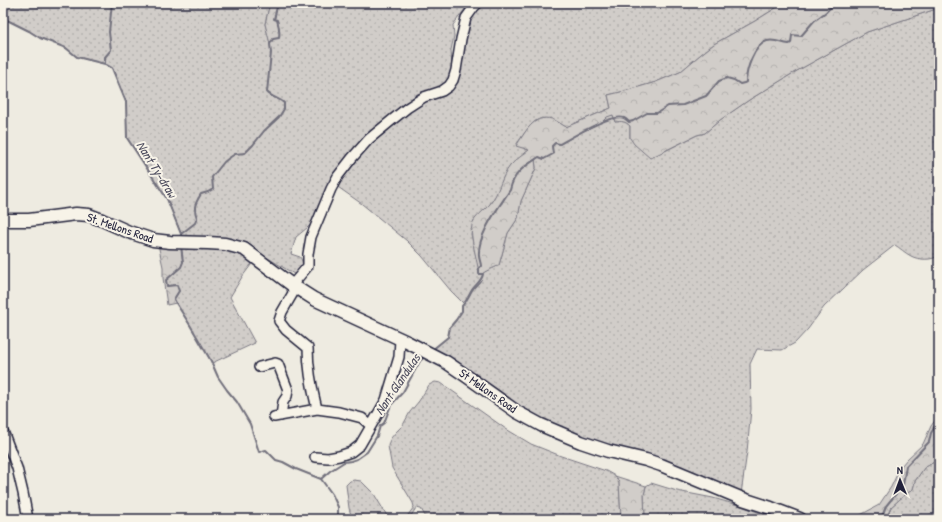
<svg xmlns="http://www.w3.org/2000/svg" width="942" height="522" font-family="'Patrick Hand',sans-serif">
	<defs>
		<pattern id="grass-dots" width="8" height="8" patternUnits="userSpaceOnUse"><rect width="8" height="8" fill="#d1cdc9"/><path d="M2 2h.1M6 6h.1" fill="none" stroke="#b3b0ae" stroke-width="1.8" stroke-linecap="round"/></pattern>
		<pattern id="forest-crowns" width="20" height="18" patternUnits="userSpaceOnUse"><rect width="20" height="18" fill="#d1cdc9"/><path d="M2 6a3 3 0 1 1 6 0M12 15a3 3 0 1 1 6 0" fill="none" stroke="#b3b0ae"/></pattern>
	</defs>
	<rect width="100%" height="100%" fill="#eeebe1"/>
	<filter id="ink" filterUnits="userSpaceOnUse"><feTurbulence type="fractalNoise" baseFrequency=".025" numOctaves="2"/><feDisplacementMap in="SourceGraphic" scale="8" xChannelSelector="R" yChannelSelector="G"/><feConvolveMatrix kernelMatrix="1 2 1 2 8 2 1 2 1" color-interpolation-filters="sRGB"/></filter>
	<g filter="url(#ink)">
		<path fill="url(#grass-dots)" stroke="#7a7882" d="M 3,3 L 270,3 L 265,24 L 270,43 L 277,7 L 279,3 L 471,3 L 465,9 L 453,25 L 454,36 L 451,50 L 452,68 L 448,81 L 440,87 L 417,94 L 408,101 L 374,129 L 362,141 L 328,185 L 322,199 L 313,223 L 296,237 L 291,254 L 300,257 L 304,265 L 298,273 L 294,274 L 250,247 L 181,238 L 181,234 L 167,199 L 127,138 L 126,102 L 112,68 L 105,64 L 77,57 L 66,48 L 40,38 L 29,31 L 3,18 Z
			M 483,3 L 784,3 L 755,21 L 714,44 L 700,55 L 680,72 L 656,82 L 625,91 L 608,95 L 611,108 L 566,127 C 537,108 532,123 516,145 L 529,150 L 510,166 L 503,178 L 498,192 L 490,204 L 474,220 L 471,234 L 480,274 L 482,274 C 488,269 493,269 499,265 L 508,233 L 518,218 L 521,201 L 536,168 L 535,159 L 555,143 L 602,122 L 607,116 L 614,115 L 615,122 C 622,121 625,121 630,126 L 630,138 L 663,152 L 697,135 L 705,133 L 720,120 L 749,100 L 795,72 L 867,32 L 939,8 L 939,255 C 933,261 918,260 911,256 C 905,253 900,248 895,245 L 863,270 L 824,307 L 808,329 L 795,343 L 782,350 L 757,349 L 750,364 L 751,409 L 747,452 L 741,494 L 595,442 L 530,416 L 432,350 L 448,337 L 450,327 L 456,320 L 462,311 L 462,306 L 464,304 L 451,291 L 422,256 L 407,241 L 362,204 L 335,185 L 363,149 L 424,100 L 444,94 L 470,21 Z
			M 181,246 L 240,251 L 254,261 L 242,277 L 230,297 L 255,343 L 212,363 L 190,325 L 176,303 L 174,299 L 174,285 L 167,286 L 166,280 L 169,277 L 182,253 Z
			M 435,382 L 441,383 L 506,429 L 531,444 L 561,456 L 606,471 L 615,476 L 619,482 L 621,519 L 427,519 L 421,509 L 416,508 L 409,519 L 405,519 L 414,507 L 413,503 L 392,468 L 388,446 L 389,442 L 391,438 L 396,432 L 403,425 L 410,412 L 419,401 L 429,385 Z
			M 939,459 L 939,519 L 881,519 L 888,514 L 891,507 L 900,499 L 913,489 L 915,481 L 924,468 Z
			M 354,480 L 361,481 L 374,494 L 389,519 L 352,519 L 349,508 L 346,485 L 350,481 Z
			M 651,483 L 677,491 L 713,498 L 741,506 L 777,519 L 645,519 L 644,495 L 646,486 Z"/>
		<path fill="url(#forest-crowns)" stroke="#7a7882" d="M 270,3 L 279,3 L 277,7 L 274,19 L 277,20 C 279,26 280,32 279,38 L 273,39 L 270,44 L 265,24 Z
			M 784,3 L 939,3 L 939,8 L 867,32 L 795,72 L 749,100 L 720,120 L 705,133 L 697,135 L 650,158 L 634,144 L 630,138 L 630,126 C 625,121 622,121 615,122 L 613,115 L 607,117 L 602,122 L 595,125 L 560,144 L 555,143 L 552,146 L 553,154 L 544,159 L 539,157 L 535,159 L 536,168 L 521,201 L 518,218 L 508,233 L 499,265 C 493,269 488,269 482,274 L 479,274 C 478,262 469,235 472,225 C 474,217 484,211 490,204 C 499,193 501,177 510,166 C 515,160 523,155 529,150 L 516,146 C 525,133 533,114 552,119 C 557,121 561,124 566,127 L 611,108 L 608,95 L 625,91 L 656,82 L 680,72 L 700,55 L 714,44 L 755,21 Z
			M 158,244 L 181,246 L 183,262 L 181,267 L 166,281 L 167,286 L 177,285 L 179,291 L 174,299 L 176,303 L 167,305 L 163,278 L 163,267 Z
			M 939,415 L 939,459 L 924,468 L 915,481 L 913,489 L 900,499 L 891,507 L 888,514 L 881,519 L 853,519 L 879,505 L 891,487 L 901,466 L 907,459 L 923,444 L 931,426 Z
			M 615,476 L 646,486 L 644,495 L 645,519 L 621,519 L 619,482 Z"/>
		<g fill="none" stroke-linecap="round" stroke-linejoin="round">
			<path stroke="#716f7b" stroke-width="2" d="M 3,18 L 29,31 L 40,38 L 66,48 L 77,57 L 105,64 L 112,68 L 126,102 L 127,138 L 167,199 L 181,234
				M 105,64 L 105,57 L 111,50 L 109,32 L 112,3
				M 181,238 L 181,234 L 195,223 L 197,218 C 193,207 195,204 201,194 L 208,192 L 213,189 L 212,177 L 224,162 L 229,158 L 235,154 L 245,153 L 253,145 L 264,131 L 279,117 L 284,109 L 284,103 C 279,98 272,98 267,92 L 271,53 L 270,44 L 273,39 L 279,38 C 280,32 279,26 277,20 L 274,19 L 277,7 L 279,3
				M 181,246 L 183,262 L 181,267 L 166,280 L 167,286 L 177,285 L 179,291 L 174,299 L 176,303 L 190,325 L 211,361 L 218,377 L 227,390 L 237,402 L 250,424 L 259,452 L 266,450 L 276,460 L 283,462 L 296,469 L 321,479
				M 432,350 L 448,337 L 450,327 L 456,320 L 462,311 L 462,306 C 467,301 468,297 472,290 C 476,284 482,281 483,274 L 479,274 L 479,268 L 481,266 C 481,263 479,259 479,256 C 477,235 499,207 510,190 C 514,172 524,167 539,157 L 544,159 L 553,154 L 552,146 L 555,143 L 560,144 C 572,137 611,113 624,118 C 626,119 627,120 629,122 L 633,121 L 647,113 L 657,113 L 668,106 L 683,105 L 706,96 L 719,81 L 727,78 L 734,80 L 740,84 L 744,83 L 746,82 C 746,70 754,45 767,41 C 775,39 781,43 789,44 L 791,43 L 792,35 L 801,36 L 814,21 L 826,12 L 833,5 C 842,8 845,7 854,3
				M 335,519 L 338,517 L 338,507 L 332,494 L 321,479 L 330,471 L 344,462 L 351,461 L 357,459 L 367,452 L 377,436 L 380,426 L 384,423 L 391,405 L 403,392 L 420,361 L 426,356
				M 874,519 L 883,514 L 886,506 L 903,485 L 906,466 L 929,442 L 931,433 L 939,420"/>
			<defs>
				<path id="minor" d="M 259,367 L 275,363 L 278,364 L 288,390 L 287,396 L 283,402 L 281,416
					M 274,417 L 317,409
					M 371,426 L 362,418 L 339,412 L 317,409 C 312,389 308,369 308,348 L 286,330 L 279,321 L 282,312 L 293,293 L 292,285 L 308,266 L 308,254 L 311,237 L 331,189 L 338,176 L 352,158 L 369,139 L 392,120 L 407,108 L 424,97 L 442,91 L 449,86 L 453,80 L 456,70 L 461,39 L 466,18 L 474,7 L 478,3
					M 3,434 L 4,434 L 17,468 L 23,493 L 28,519
					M 315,457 L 328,458 L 339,456 L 351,452 L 360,445 L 386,400 L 399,357 L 400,339"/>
				<path id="major" d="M 3,220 L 29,220 L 76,214 L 89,215 L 102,220 L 129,232 L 153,240 L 170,242 L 208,243 L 225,244 L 244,249 L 292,285 L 314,299 L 407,342 L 446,362 L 465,375 L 517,412 L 541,425 L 581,442 L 608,451 L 646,460 L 661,465 L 743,499 L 771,508 L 800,519"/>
			</defs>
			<use href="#minor" stroke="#22223b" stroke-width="12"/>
			<use href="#major" stroke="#22223b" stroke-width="15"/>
			<use href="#minor" stroke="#f7f3e8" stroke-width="9"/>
			<use href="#major" stroke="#f7f3e8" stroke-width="12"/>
		</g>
	</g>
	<g text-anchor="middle" stroke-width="4" stroke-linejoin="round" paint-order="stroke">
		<g font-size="12" fill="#22223b" stroke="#f7f3e8">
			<text transform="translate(120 228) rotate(19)" y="4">St. Mellons Road</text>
			<text transform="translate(488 391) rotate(35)" y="4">St Mellons Road</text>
		</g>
		<g font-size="13" font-style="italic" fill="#504f60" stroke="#f7f3e8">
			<text transform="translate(157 169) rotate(58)" y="5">Nant Ty-draw</text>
			<text transform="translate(397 384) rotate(-56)" y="5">Nant Glandulas</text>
		</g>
	</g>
	<rect width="942" height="522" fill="none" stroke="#f7f3e8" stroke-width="16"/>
	<rect x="8" y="8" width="926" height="506" fill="none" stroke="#22223b" stroke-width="1.5" filter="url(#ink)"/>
	<g transform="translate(900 480) rotate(359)" stroke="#f7f3e8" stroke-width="3" paint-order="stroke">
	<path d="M0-3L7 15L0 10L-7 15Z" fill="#22223b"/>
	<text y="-6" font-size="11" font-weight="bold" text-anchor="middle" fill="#22223b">N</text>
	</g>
</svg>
